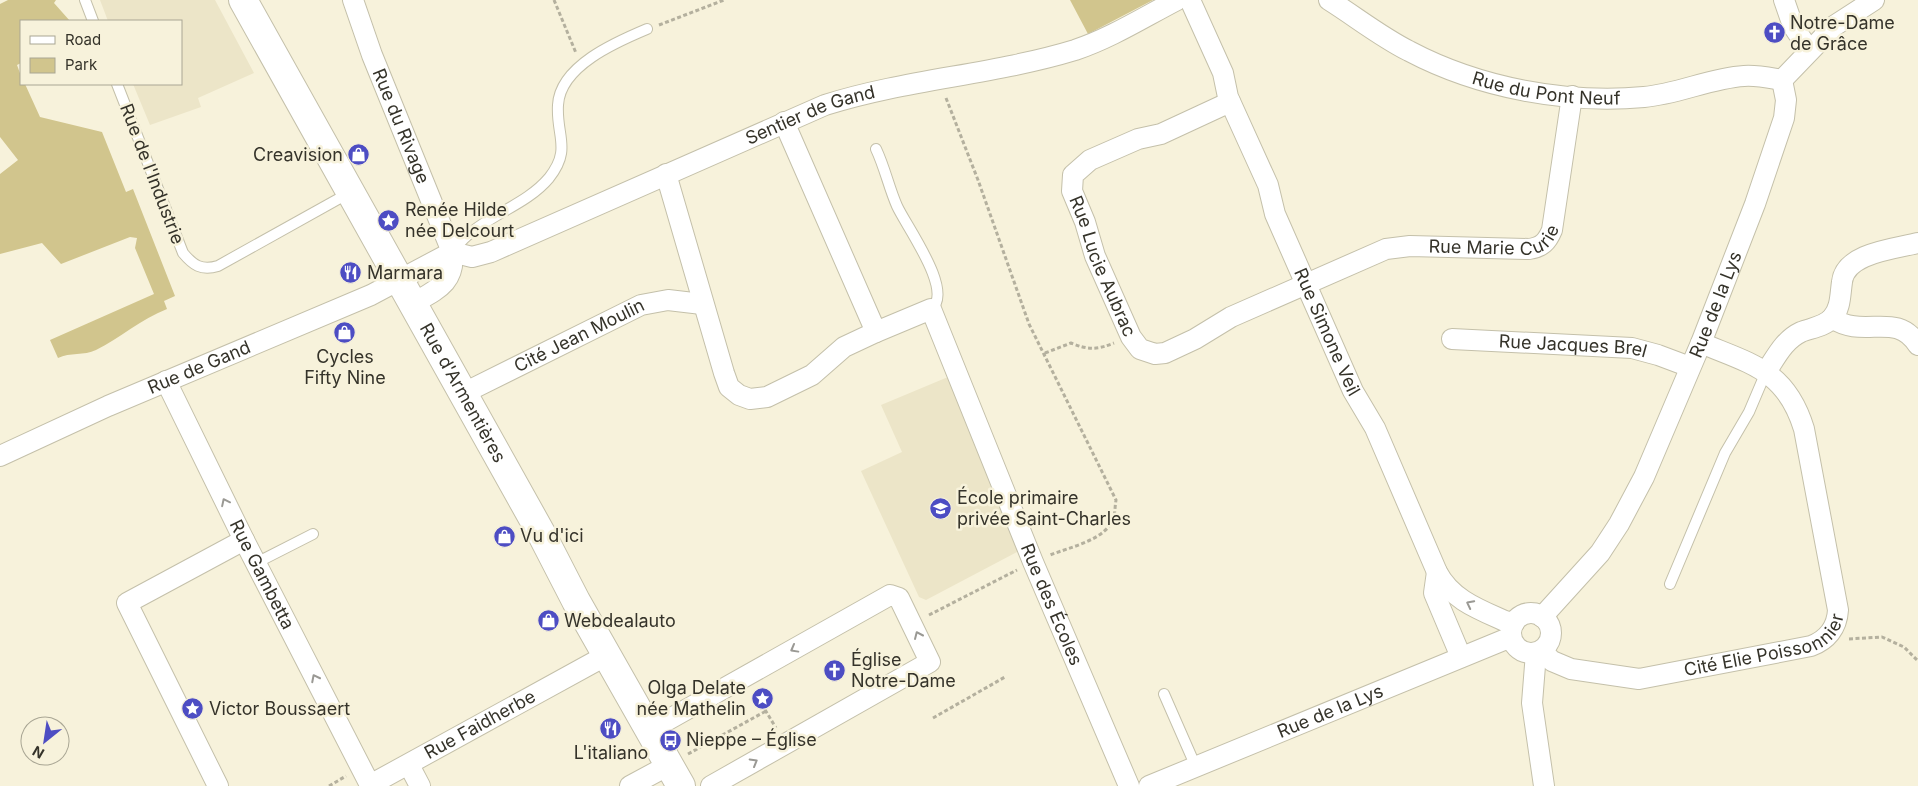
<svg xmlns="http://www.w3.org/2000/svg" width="1918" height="786" font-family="Inter,sans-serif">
	<rect width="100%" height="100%" fill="#f7f2db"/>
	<path fill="#ece5c8" d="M 100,0 L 215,0 L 254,73 L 198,98 L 201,107 L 150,125 L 133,84 L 181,84 L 181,21 L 108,21 Z
		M 948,377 L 1019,545 L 1017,552 L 926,600 L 919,597 L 861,471 L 902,452 L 881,405 Z"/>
	<path fill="#d1c58d" d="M 8,0 L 56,0 L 54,3 L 70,21 L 21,21 L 21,63 L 17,65 L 21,76 L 21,84 L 25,84 L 40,117 L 102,132 L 126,192 L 133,189 L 175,296 L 164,301 L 167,309 C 141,319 120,338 96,350 C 84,356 70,352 58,358 L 50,340 L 154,294 L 135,248 L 137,238 L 130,237 L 61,264 L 42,243 L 0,254 L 0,174 L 18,160 L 0,137 L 0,4 Z
		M 1070,0 L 1153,0 L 1088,34 Z"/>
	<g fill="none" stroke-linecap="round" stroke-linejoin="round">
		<defs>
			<path id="service" d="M 85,0 L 93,21
				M 117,84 L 183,253 C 193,265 201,271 218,266 L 349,193
				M 876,149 C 885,168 889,188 897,206 C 906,226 955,292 931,309
				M 452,252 C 457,246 462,240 468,235 C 493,213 527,204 549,178 C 572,149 556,136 558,105 C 560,66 616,42 647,29
				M 256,563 L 313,534
				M 1670,584 L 1725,453 L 1749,412 L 1766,372
				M 1164,694 L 1196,767"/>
			<g id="minor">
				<path id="s1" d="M 353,0 L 372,55 L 452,252 C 456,283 436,290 412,304"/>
				<path id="s2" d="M 1190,0 L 1223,73 L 1228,97 L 1268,185 L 1275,214 L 1353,391 L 1375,428 L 1437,572 C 1451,599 1478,609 1505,621 L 1514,623"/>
				<path id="s3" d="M 1329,0 C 1356,17 1381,37 1409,51 C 1479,88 1566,104 1644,97 C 1678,94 1711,78 1744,76 C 1757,75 1770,78 1782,80"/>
				<path d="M 1784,0 L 1793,26 L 1809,50"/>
				<path d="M 1782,80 L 1834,26 L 1874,0"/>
				<path id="s4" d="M 1230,102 L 1161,134 L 1138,139 L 1090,160 L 1073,175 L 1072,191 L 1085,222 L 1095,256 L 1131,337 L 1140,349 L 1155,354 L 1165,353 L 1195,339 L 1231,317 L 1386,249 L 1410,246 L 1529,249 C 1542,247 1547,242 1552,230 L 1572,96"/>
				<path id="s5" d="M 784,122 L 876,332 L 931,309 L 1033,562 L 1129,786"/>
				<path d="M 666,174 L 724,373 L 729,387 L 739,395 L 750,399 L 767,397 L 812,375 L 844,347 L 876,332"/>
				<path id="s6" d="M 452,252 L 472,257 L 491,252 L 825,105 C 907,79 993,75 1075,50 C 1111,38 1144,17 1177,0"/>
				<path d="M 1832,318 C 1864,340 1896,310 1918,345"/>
				<path id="s7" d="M 1452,339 L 1632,348 L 1658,355 L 1690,367"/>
				<path d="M 1766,372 C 1776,357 1784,340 1801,332 C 1811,328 1824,327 1832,318 C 1841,308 1840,295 1842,282 C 1845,253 1894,249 1918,243"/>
				<path id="s8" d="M 166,381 L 244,540 L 370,785 L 607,655"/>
				<path id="s9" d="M 462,394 L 641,305 L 668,300 L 702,304"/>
				<path id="s10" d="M 0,456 L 108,406 L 371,295 L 452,252"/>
				<path d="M 1437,572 L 1434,593 L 1461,657"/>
				<circle cx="1531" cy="633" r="20"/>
				<path id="s11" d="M 1542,617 L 1600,553 L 1619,524 L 1644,477 L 1701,343 L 1755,204 L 1784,118 L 1786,100 L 1782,80"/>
				<path id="s12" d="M 1542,651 L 1552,661 L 1571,669 L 1639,679 L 1811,646 C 1827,640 1837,628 1838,610 L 1804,429 C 1786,370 1751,364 1701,343"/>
				<path d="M 1536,653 L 1532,703 L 1544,786"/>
				<path d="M 650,730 L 890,595 L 899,598 L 930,662 L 711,786"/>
				<path d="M 409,765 L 420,786"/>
				<path d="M 218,786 L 127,603 L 244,540"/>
				<path d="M 630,786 L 669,765"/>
				<path id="s13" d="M 1149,786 L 1511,637"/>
			</g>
			<g id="secondary">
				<path id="s14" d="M 243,0 L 541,533 L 576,601 L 681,786"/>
			</g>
		</defs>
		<use href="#service" stroke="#c4c0aa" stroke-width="12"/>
		<use href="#minor" stroke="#c4c0aa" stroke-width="22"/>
		<use href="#secondary" stroke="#c4c0aa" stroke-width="30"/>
		<path stroke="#b4b09e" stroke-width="3" stroke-dasharray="4 2.5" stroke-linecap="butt" d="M 554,0 L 576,53
			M 659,25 L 724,0
			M 946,98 L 978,180 L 1029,324 L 1116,500 C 1115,506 1115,512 1114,517 C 1107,540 1070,547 1050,555
			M 1045,353 L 1071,343 C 1088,350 1097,350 1114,343
			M 929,615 L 1017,570
			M 1849,639 L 1882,637 L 1904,647 L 1918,661
			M 755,693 L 776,728
			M 933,718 L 1005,677
			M 688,754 L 766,711
			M 329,786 L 346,776"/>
		<use href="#service" stroke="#fff" stroke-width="10"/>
		<use href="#minor" stroke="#fff" stroke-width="20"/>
		<use href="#secondary" stroke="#fff" stroke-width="28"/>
	</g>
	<defs><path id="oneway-chevron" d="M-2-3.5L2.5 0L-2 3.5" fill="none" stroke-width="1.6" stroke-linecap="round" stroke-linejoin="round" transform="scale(1.25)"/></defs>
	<g stroke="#9a9994">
		<use href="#oneway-chevron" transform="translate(225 502) rotate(-116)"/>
		<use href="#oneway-chevron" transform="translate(1470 604) rotate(-153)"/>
		<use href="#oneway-chevron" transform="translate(918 635) rotate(-114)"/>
		<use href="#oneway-chevron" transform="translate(794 649) rotate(151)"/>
		<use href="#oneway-chevron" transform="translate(315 678) rotate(-117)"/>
		<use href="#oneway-chevron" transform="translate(754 762) rotate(-30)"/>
	</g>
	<defs>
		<symbol id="church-disc" viewBox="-11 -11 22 22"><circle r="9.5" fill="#4d4dc3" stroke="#f7f2db"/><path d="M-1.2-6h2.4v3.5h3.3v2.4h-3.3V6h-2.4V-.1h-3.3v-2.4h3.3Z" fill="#fff"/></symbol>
		<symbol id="shop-disc" viewBox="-11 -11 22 22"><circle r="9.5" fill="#4d4dc3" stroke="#f7f2db"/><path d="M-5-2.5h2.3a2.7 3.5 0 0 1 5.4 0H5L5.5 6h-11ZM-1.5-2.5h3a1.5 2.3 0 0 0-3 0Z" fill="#fff"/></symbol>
		<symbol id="sight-disc" viewBox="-11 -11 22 22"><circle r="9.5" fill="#4d4dc3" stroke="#f7f2db"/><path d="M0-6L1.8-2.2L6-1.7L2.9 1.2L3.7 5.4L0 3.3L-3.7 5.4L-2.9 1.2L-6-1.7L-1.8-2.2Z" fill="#fff"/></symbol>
		<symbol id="restaurant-disc" viewBox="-11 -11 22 22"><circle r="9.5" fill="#4d4dc3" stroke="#f7f2db"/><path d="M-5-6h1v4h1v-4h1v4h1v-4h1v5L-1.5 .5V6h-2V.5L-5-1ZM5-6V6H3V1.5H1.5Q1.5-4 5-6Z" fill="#fff"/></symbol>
		<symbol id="school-disc" viewBox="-11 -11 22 22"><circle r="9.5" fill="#4d4dc3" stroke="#f7f2db"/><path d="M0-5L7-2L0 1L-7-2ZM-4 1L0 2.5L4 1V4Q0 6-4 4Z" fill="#fff"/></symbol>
		<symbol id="bus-disc" viewBox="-11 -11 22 22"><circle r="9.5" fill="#4d4dc3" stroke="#f7f2db"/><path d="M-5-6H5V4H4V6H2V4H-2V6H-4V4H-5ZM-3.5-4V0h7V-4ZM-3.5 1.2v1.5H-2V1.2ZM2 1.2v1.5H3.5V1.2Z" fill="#fff"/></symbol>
	</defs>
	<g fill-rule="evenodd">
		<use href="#church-disc" x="1762" y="20" width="25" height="25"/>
		<use href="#shop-disc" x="346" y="142" width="25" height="25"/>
		<use href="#sight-disc" x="376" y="208" width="25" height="25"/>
		<use href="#restaurant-disc" x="338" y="260" width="25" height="25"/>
		<use href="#shop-disc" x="332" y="320" width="25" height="25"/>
		<use href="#school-disc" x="928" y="496" width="25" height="25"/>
		<use href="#shop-disc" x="492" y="524" width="25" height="25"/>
		<use href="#shop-disc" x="536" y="608" width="25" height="25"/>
		<use href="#church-disc" x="822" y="658" width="25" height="25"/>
		<use href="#sight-disc" x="750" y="686" width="25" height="25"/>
		<use href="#sight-disc" x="180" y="696" width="25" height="25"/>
		<use href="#restaurant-disc" x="598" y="716" width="25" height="25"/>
		<use href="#bus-disc" x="658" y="728" width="25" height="25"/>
	</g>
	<g text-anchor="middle" stroke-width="5" stroke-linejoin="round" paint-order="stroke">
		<g font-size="18" fill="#35332a" stroke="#f7f2db" text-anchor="start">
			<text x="1790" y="29">Notre-Dame<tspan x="1790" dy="21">de Grâce</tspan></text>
			<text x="343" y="161" text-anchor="end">Creavision</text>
			<text x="405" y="216">Renée Hilde<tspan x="405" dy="21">née Delcourt</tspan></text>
			<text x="367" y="279">Marmara</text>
			<text x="345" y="363" text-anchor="middle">Cycles<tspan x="345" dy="21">Fifty Nine</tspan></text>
			<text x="957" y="504">École primaire<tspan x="957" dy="21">privée Saint-Charles</tspan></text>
			<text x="520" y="542">Vu d'ici</text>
			<text x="564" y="627">Webdealauto</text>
			<text x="851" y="666">Église<tspan x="851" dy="21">Notre-Dame</tspan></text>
			<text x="746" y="694" text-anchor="end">Olga Delate<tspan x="746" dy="21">née Mathelin</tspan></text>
			<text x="209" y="715">Victor Boussaert</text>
			<text x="686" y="746">Nieppe – Église</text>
			<text x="611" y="759" text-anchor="middle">L'italiano</text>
		</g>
		<g font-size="18" fill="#35332a" stroke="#f7f2db">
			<text dy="6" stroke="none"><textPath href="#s3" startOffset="239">Rue du Pont Neuf</textPath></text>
			<text dy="6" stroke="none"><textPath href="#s6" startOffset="388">Sentier de Gand</textPath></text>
			<text dy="6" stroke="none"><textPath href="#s1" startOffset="135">Rue du Rivage</textPath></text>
			<text transform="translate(152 174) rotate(69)" y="6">Rue de l'Industrie</text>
			<text dy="6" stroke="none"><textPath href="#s4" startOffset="745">Rue Marie Curie</textPath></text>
			<text dy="6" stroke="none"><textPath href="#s4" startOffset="272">Rue Lucie Aubrac</textPath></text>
			<text dy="6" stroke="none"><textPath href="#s11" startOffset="361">Rue de la Lys</textPath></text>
			<text dy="6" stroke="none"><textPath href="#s2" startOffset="360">Rue Simone Veil</textPath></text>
			<text dy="6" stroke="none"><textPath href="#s9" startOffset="131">Cité Jean Moulin</textPath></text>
			<text dy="6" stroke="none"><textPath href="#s7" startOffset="121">Rue Jacques Brel</textPath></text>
			<text dy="6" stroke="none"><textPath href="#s10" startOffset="218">Rue de Gand</textPath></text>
			<text dy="6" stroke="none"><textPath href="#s14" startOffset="450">Rue d'Armentières</textPath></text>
			<text dy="6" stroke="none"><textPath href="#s8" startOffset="216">Rue Gambetta</textPath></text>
			<text dy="6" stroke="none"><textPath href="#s5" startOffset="608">Rue des Écoles</textPath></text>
			<text dy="6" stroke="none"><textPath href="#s12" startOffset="236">Cité Elie Poissonnier</textPath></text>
			<text dy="6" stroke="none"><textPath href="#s13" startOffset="196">Rue de la Lys</textPath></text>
			<text dy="6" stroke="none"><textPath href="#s8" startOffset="578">Rue Faidherbe</textPath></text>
		</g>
	</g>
	<rect x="20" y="20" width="162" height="65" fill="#f7f2db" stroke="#a9a694"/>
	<rect x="30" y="36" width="25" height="8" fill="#ffffff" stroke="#a9a694"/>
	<text x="65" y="45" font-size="15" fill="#35332a">Road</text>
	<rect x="30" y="58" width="25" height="15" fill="#d1c58d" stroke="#a9a694"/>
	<text x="65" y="70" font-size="15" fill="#35332a">Park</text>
	<g transform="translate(45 741) rotate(210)"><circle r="24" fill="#f7f2db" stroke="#a9a694"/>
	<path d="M0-4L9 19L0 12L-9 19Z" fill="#4d4dc3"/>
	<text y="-8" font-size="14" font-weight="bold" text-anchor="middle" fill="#35332a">N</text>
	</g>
</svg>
